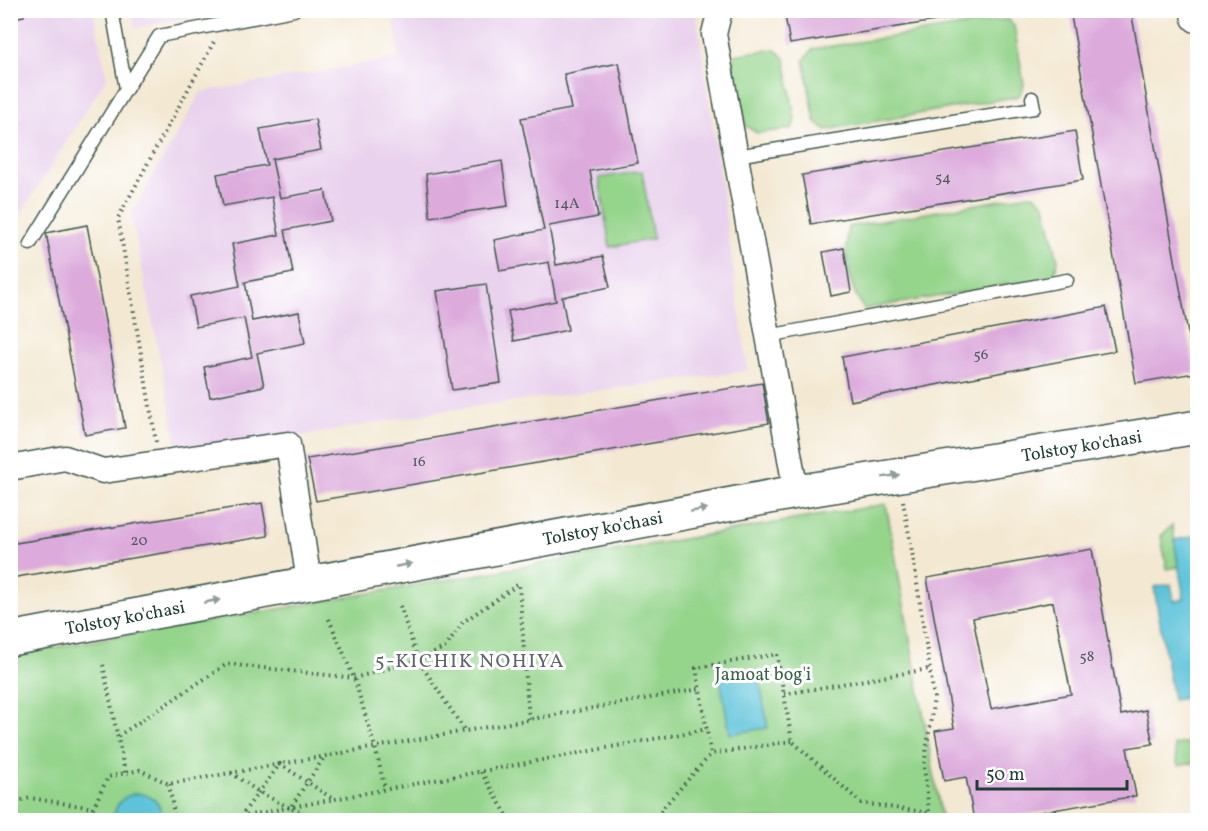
<svg xmlns="http://www.w3.org/2000/svg" width="1208" height="831" font-family="Vollkorn,serif">
	<rect width="100%" height="100%" fill="#fff"/>
	<filter id="ink" filterUnits="userSpaceOnUse"><feTurbulence type="fractalNoise" baseFrequency=".0167" numOctaves="2"/><feDisplacementMap in="SourceGraphic" scale="12" xChannelSelector="R" yChannelSelector="G"/><feConvolveMatrix kernelMatrix="1 2 1 2 8 2 1 2 1" color-interpolation-filters="sRGB"/></filter>
	<filter id="wash" filterUnits="userSpaceOnUse"><feTurbulence type="fractalNoise" baseFrequency=".008" numOctaves="4" result="noise"/><feDisplacementMap in="SourceGraphic" scale="24" xChannelSelector="R" yChannelSelector="G"/><feGaussianBlur stdDeviation="1.35" result="paint"/><feColorMatrix in="noise" values="0 0 0 0 0 0 0 0 0 0 0 0 0 0 0 0 0 1.4 0 .05"/><feComposite in="paint" operator="in"/></filter>
	<g filter="url(#wash)">
		<rect width="100%" height="100%" fill="#f3e8d1"/>
		<path fill="#e9d2ed" d="M 10,11 L 93,11 L 107,77 L 15,223 L 11,224 Z
			M 131,11 L 131,10 L 224,11 L 135,28 Z
			M 393,11 L 696,11 L 748,371 L 448,410 L 180,458 L 131,214 L 201,92 L 399,58 Z"/>
		<path fill="#94d48b" stroke="#5a8860" stroke-width="1.5" d="M 1008,19 L 1014,26 L 1024,85 L 1019,96 L 826,130 L 815,121 L 804,60 L 813,49 Z
			M 774,49 L 785,58 L 795,120 L 792,129 L 757,133 L 746,126 L 733,65 L 735,55 Z
			M 642,171 L 653,239 L 610,247 L 599,178 Z
			M 1034,194 L 1045,204 L 1058,261 L 1053,277 L 864,309 C 849,290 844,250 848,227 Z
			M 886,504 L 942,820 L 11,820 L 11,655 Z
			M 1172,525 L 1179,567 L 1167,569 L 1161,536 Z
			M 1194,742 L 1197,762 L 1178,766 L 1174,745 Z"/>
		<path fill="#5cc3d9" stroke="#3e8086" stroke-width="1.5" d="M 1196,536 L 1197,696 L 1173,700 L 1154,587 L 1171,584 L 1174,601 L 1184,599 L 1174,540 Z
			M 758,672 L 768,728 L 730,734 L 720,679 Z
			M 137,793 C 153,795 162,804 162,820 L 114,820 C 114,805 122,796 137,793 Z"/>
		<g id="blocks">
			<path fill="#dcabdc" fill-rule="evenodd" d="M 10,10 L 23,10 L 24,16 L 10,19 Z
				M 784,10 L 992,10 L 992,12 L 790,44 Z
				M 1070,10 L 1131,10 L 1195,373 L 1136,383 Z
				M 619,63 L 638,163 L 590,171 L 598,217 L 549,226 L 556,265 L 603,256 L 610,287 L 562,297 L 568,330 L 514,341 L 508,311 L 556,301 L 549,262 L 500,271 L 494,240 L 544,230 L 521,118 L 571,109 L 564,74 Z
				M 315,119 L 321,150 L 272,159 L 280,198 L 325,190 L 331,221 L 285,230 L 293,273 L 245,282 L 252,321 L 299,312 L 305,343 L 257,353 L 264,386 L 210,397 L 204,367 L 252,357 L 244,318 L 196,327 L 190,296 L 240,286 L 232,244 L 279,235 L 272,197 L 223,206 L 217,174 L 267,165 L 260,129 Z
				M 1075,131 L 1083,180 L 811,224 L 802,175 Z
				M 502,161 L 508,206 L 430,217 L 426,174 Z
				M 87,225 L 125,428 L 85,435 L 46,233 Z
				M 844,248 L 851,292 L 831,296 L 823,252 Z
				M 486,284 L 501,383 L 452,390 L 437,291 Z
				M 1106,307 L 1115,351 L 850,401 L 842,357 Z
				M 762,383 L 769,423 L 316,501 L 307,459 Z
				M 262,503 L 268,536 L 10,578 L 10,544 Z
				M 1092,549 L 1121,715 L 1146,710 L 1153,744 L 1127,748 L 1136,796 L 994,820 L 974,820 L 966,777 L 944,781 L 935,731 L 954,728 L 927,578 ZM 1053,602 L 1071,694 L 991,709 L 973,618 Z"/>
		</g>
	</g>
	<g filter="url(#ink)">
		<use href="#blocks" fill-opacity="0" stroke="#3f574c" stroke-width="1.5"/>
		<g fill="none" stroke-linecap="round" stroke-linejoin="round">
			<defs>
				<path id="lane" d="M 112,10 L 126,89
					M 736,156 L 1034,108 L 1032,98
					M 30,244 L 159,36 L 294,10
					M 768,336 L 1067,280"/>
				<path id="street" d="M 720,10 L 714,34 L 796,492
					M 10,468 L 65,458 L 103,471 L 288,444 L 309,582"/>
				<g id="secondary">
					<path d="M 1197,10 L 1198,16"/>
					<path id="s1" d="M 10,639 L 796,492 L 1198,427"/>
				</g>
			</defs>
			<use href="#lane" stroke="#3f574c" stroke-width="15"/>
			<use href="#street" stroke="#3f574c" stroke-width="27"/>
			<use href="#secondary" stroke="#3f574c" stroke-width="36"/>
			<path stroke="#3f574c" stroke-width="4" stroke-dasharray="1.5 4.5" stroke-linecap="butt" d="M 156,442 L 118,218 L 215,40
				M 903,501 L 913,557 L 934,698 L 924,766 L 930,820
				M 400,606 L 418,660 L 465,731
				M 329,619 L 354,678 L 375,747 L 385,789
				M 103,665 L 125,773
				M 784,694 L 929,669
				M 118,736 L 227,664 L 354,678 L 418,660 L 446,647 L 463,622 L 519,584 L 529,720
				M 792,741 L 711,754 L 696,668 L 777,654 L 792,741 L 861,803 L 929,813
				M 481,772 L 510,820
				M 231,773 L 259,792 L 290,808 L 325,756
				M 169,784 L 175,820
				M 10,803 L 30,798 L 93,808
				M 292,809 L 322,820
				M 240,817 L 280,764 L 333,799
				M 95,820 L 93,808 L 108,777 L 140,770 L 169,784 L 700,689
				M 223,820 L 707,729
				M 652,820 L 711,754"/>
			<use href="#lane" stroke="#fff" stroke-width="12"/>
			<use href="#street" stroke="#fff" stroke-width="24"/>
			<use href="#secondary" stroke="#fff" stroke-width="33"/>
		</g>
		<defs><path id="oneway-solid" d="M-6-.8H1V-3.2L6.5 0L1 3.2V.8H-6Z" transform="scale(1.5)"/></defs>
		<g fill="#8f9e9a">
			<use href="#oneway-solid" transform="translate(891 476) rotate(-9)"/>
			<use href="#oneway-solid" transform="translate(699 510) rotate(-11)"/>
			<use href="#oneway-solid" transform="translate(404 565) rotate(-11)"/>
			<use href="#oneway-solid" transform="translate(212 601) rotate(-11)"/>
		</g>
	</g>
	<g text-anchor="middle" stroke-width="6" stroke-linejoin="round" paint-order="stroke">
		<g font-size="15" fill="#4e585e">
			<text x="943" y="182">54</text>
			<text x="567" y="208">14A</text>
			<text x="981" y="359">56</text>
			<text x="419" y="466">16</text>
			<text x="139" y="545">20</text>
			<text x="1087" y="661">58</text>
		</g>
		<g font-size="18" fill="#1f3d34" stroke="#fff">
			<text dy="6" stroke="none"><textPath href="#s1" startOffset="1089">Tolstoy ko'chasi</textPath></text>
			<text dy="6" stroke="none"><textPath href="#s1" startOffset="603">Tolstoy ko'chasi</textPath></text>
			<text dy="6" stroke="none"><textPath href="#s1" startOffset="117">Tolstoy ko'chasi</textPath></text>
		</g>
		<g font-size="18" fill="#3c634a" stroke="#fff">
			<text x="763" y="680">Jamoat bog'i</text>
		</g>
		<g font-size="20" letter-spacing="1.5" fill="#61646f" stroke="#fff">
			<text x="470" y="667">5-KICHIK NOHIYA</text>
		</g>
	</g>
	<rect width="1208" height="831" fill="none" stroke="#fff" stroke-width="36"/>
	<path d="M977 780v9h150v-9" fill="none" stroke="#1f3d34" stroke-width="3"/>
	<text x="986" y="780" font-size="18" fill="#1f3d34" stroke="#ffffff" stroke-width="4.5" paint-order="stroke">50 m</text>
</svg>
